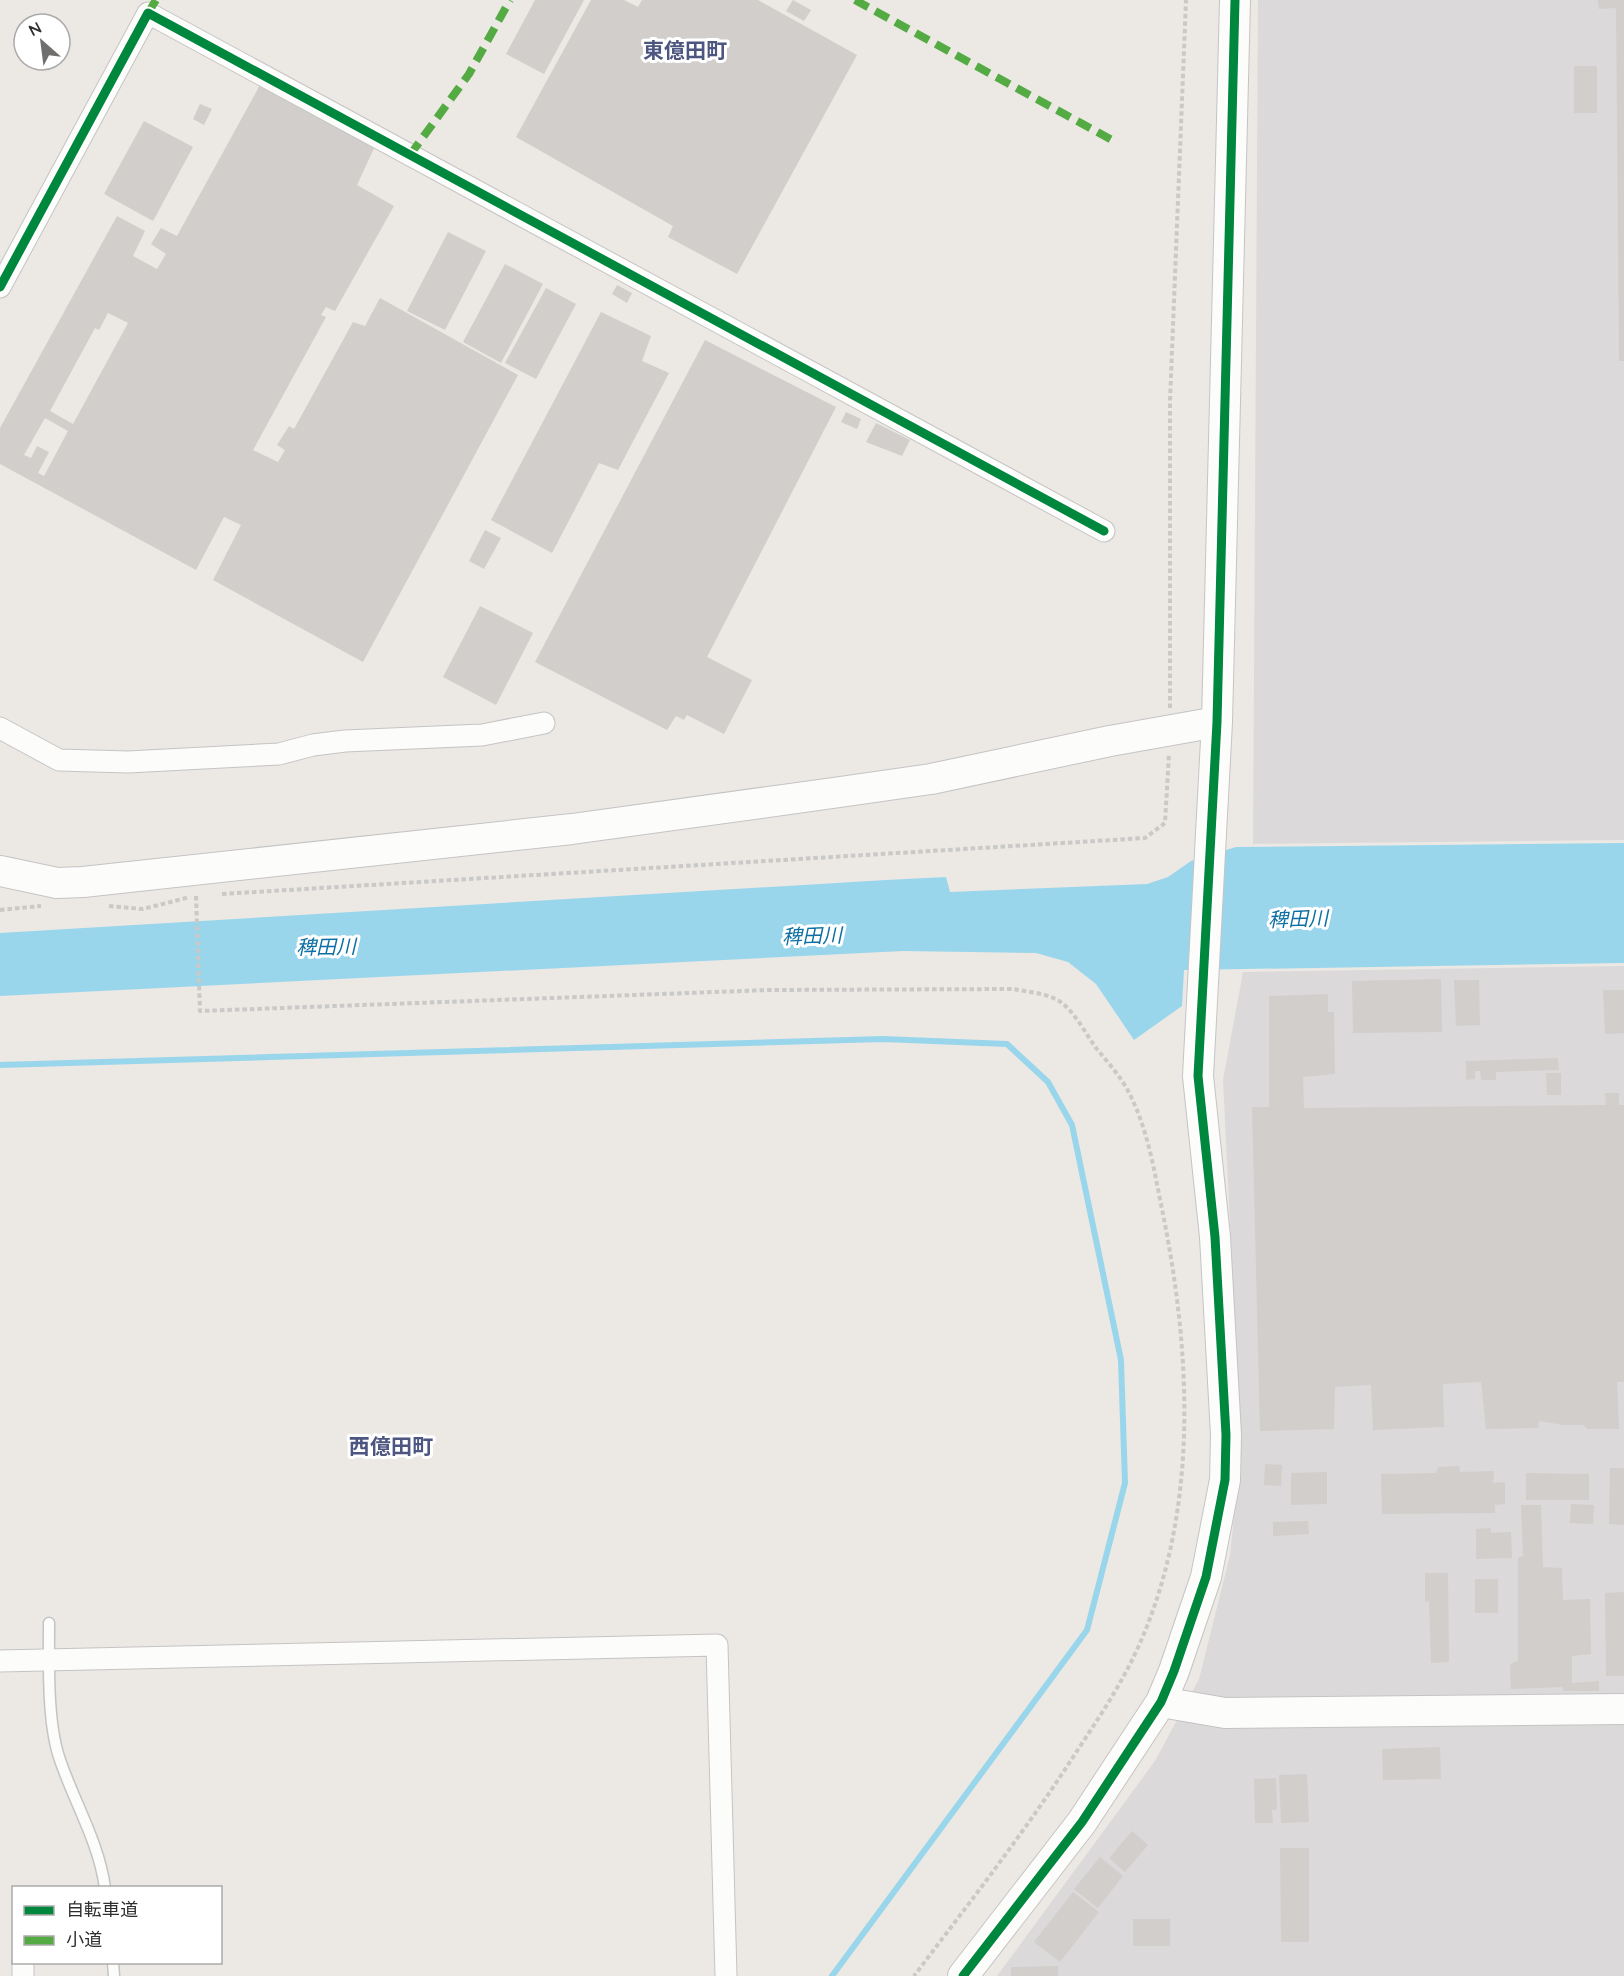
<svg xmlns="http://www.w3.org/2000/svg" width="1624" height="1976" font-family="Quicksand,'Noto Sans JP',sans-serif">
	<rect width="100%" height="100%" fill="#ece8e4"/>
	<path fill="#dcd9db" d="M 1258,0 L 1624,0 L 1624,840 L 1253,844 Z
		M 1624,966 L 1624,1976 L 997,1976 L 1155,1761 L 1199,1679 L 1230,1555 L 1241,1449 L 1223,1080 L 1243,972 Z"/>
	<path fill="#99d6ec" d="M 1624,843 L 1624,963 L 1184,970 L 1182,1006 L 1134,1040 L 1096,984 L 1068,962 L 1036,953 L 903,951 L 0,996 L 0,933 L 886,880 L 946,877 L 950,892 L 1147,884 L 1168,877 L 1191,861 L 1236,847 Z"/>
	<g fill="none" stroke-linecap="round" stroke-linejoin="round">
		<path stroke="#99d6ec" stroke-width="6" d="M 0,1065 L 883,1039 L 1007,1044 L 1048,1082 L 1072,1125 L 1121,1360 L 1125,1483 L 1087,1630 L 832,1976"/>
	</g>
	<path fill="#d1cecb" fill-rule="evenodd" d="M 535,0 L 584,0 L 544,74 L 506,54 Z
		M 591,0 L 624,0 L 638,7 L 642,0 L 758,0 L 857,55 L 737,274 L 668,237 L 673,226 L 516,137 Z
		M 793,0 L 811,10 L 804,21 L 786,11 Z
		M 1598,0 L 1624,0 L 1624,361 L 1619,361 L 1616,8 L 1599,9 Z
		M 1574,66 L 1597,66 L 1597,113 L 1574,113 Z
		M 260,85 L 375,146 L 357,185 L 394,206 L 335,311 L 326,307 L 321,315 L 326,317 L 253,450 L 278,462 L 285,450 L 277,445 L 289,426 L 294,429 L 353,322 L 365,326 L 380,298 L 518,375 L 363,662 L 213,580 L 241,525 L 224,517 L 196,570 L 0,464 L 0,428 L 117,216 L 145,231 L 133,256 L 157,269 L 166,254 L 151,244 L 161,228 L 177,236 ZM 108,313 L 128,323 L 73,424 L 50,411 L 95,328 L 99,330 ZM 45,418 L 68,431 L 44,476 L 38,473 L 49,452 L 37,446 L 31,458 L 24,455 Z
		M 200,104 L 212,109 L 204,125 L 193,119 Z
		M 144,121 L 193,147 L 153,221 L 104,194 Z
		M 448,232 L 486,251 L 445,330 L 407,311 Z
		M 505,264 L 543,284 L 501,363 L 463,342 Z
		M 617,285 L 632,293 L 627,303 L 612,294 Z
		M 546,288 L 576,304 L 536,379 L 505,363 Z
		M 601,312 L 651,336 L 642,361 L 669,373 L 618,470 L 599,463 L 552,553 L 491,520 Z
		M 705,340 L 836,407 L 707,657 L 752,680 L 724,734 L 687,715 L 684,720 L 676,716 L 667,730 L 535,662 Z
		M 846,412 L 861,419 L 857,429 L 841,422 Z
		M 876,423 L 910,440 L 902,456 L 866,442 Z
		M 485,530 L 501,538 L 484,569 L 469,561 Z
		M 480,606 L 533,633 L 496,705 L 443,677 Z
		M 1441,979 L 1442,1032 L 1353,1033 L 1352,981 Z
		M 1454,980 L 1479,980 L 1480,1025 L 1456,1026 Z
		M 1603,990 L 1624,990 L 1624,1033 L 1605,1034 Z
		M 1328,994 L 1328,1012 L 1334,1012 L 1335,1074 L 1303,1077 L 1304,1108 L 1606,1105 L 1605,1093 L 1619,1093 L 1619,1105 L 1624,1105 L 1624,1382 L 1617,1382 L 1619,1429 L 1587,1429 L 1584,1425 L 1563,1425 L 1539,1421 L 1538,1428 L 1486,1429 L 1481,1382 L 1443,1384 L 1444,1427 L 1373,1430 L 1371,1385 L 1335,1387 L 1334,1429 L 1260,1431 L 1252,1107 L 1269,1107 L 1269,996 Z
		M 1558,1058 L 1559,1070 L 1496,1072 L 1496,1080 L 1481,1080 L 1480,1071 L 1475,1071 L 1475,1079 L 1466,1080 L 1466,1061 Z
		M 1546,1073 L 1561,1073 L 1561,1095 L 1547,1095 Z
		M 1265,1464 L 1282,1465 L 1281,1486 L 1264,1485 Z
		M 1459,1466 L 1460,1472 L 1494,1471 L 1493,1483 L 1505,1482 L 1505,1504 L 1495,1505 L 1495,1513 L 1382,1514 L 1381,1474 L 1436,1473 L 1438,1467 Z
		M 1610,1468 L 1624,1468 L 1624,1525 L 1609,1524 Z
		M 1327,1472 L 1327,1504 L 1291,1505 L 1291,1473 Z
		M 1526,1473 L 1589,1474 L 1589,1500 L 1526,1500 Z
		M 1571,1504 L 1594,1505 L 1593,1524 L 1570,1523 Z
		M 1521,1505 L 1541,1505 L 1543,1567 L 1562,1568 L 1563,1600 L 1590,1599 L 1591,1654 L 1572,1656 L 1572,1683 L 1599,1681 L 1599,1691 L 1564,1691 L 1562,1687 L 1511,1689 L 1510,1664 L 1518,1661 L 1518,1558 L 1523,1556 Z
		M 1308,1521 L 1309,1534 L 1273,1536 L 1273,1522 Z
		M 1491,1528 L 1491,1533 L 1511,1532 L 1512,1558 L 1476,1559 L 1476,1529 Z
		M 1425,1573 L 1448,1573 L 1449,1662 L 1431,1663 L 1429,1601 L 1425,1602 Z
		M 1475,1579 L 1498,1579 L 1498,1613 L 1475,1613 Z
		M 1624,1592 L 1624,1676 L 1606,1676 L 1605,1593 Z
		M 1440,1747 L 1441,1779 L 1383,1780 L 1382,1749 Z
		M 1307,1774 L 1309,1822 L 1281,1823 L 1279,1775 Z
		M 1276,1778 L 1277,1810 L 1272,1810 L 1273,1823 L 1255,1823 L 1254,1779 Z
		M 1132,1831 L 1148,1845 L 1125,1872 L 1109,1858 Z
		M 1280,1848 L 1309,1848 L 1309,1942 L 1281,1942 Z
		M 1100,1857 L 1123,1876 L 1098,1908 L 1074,1889 Z
		M 1073,1892 L 1099,1912 L 1060,1962 L 1034,1942 Z
		M 1133,1919 L 1170,1919 L 1170,1946 L 1133,1946 Z
		M 1058,1966 L 1058,1976 L 1011,1976 L 1011,1967 Z"/>
	<g fill="none" stroke-linecap="round" stroke-linejoin="round">
		<defs>
			<path id="lane" d="M 49,1623 C 49,1662 47,1720 59,1757 C 73,1800 99,1842 105,1888
				M 113,1962 L 114,1976"/>
			<path id="street" d="M 0,287 L 148,13 L 1104,531
				M 0,728 L 59,760 L 128,762 L 279,754 L 313,745 L 345,741 L 482,735 L 544,723
				M 0,1661 L 717,1645 L 726,1976
				M 23,1962 L 23,1976"/>
			<path id="secondary" d="M 0,871 L 57,883 L 83,882 L 572,829 L 833,793 L 931,779 L 1110,741 L 1217,722
				M 1161,1702 L 1225,1713 L 1624,1709
				M 963,1976 L 1082,1822 L 1161,1702 L 1174,1671 L 1206,1577 L 1225,1480 L 1226,1435 L 1215,1237 L 1198,1076 L 1217,722 L 1235,0"/>
		</defs>
		<use href="#lane" stroke="#c5c4c5" stroke-width="13"/>
		<use href="#street" stroke="#c5c4c5" stroke-width="23"/>
		<use href="#secondary" stroke="#c5c4c5" stroke-width="32"/>
		<path stroke="#c9c9c8" stroke-width="4" stroke-dasharray="4.5 3" stroke-linecap="butt" d="M 1170,708 L 1170,401 L 1186,0
			M 222,894 L 1145,838 L 1165,823 L 1169,754
			M 196,896 L 200,1011 L 769,990 L 1013,989 C 1028,992 1049,993 1062,1003 C 1075,1013 1086,1034 1096,1048 C 1109,1064 1124,1080 1132,1099 C 1149,1134 1155,1176 1163,1214 C 1191,1354 1199,1509 1140,1643 C 1123,1682 1100,1716 1077,1751 C 1027,1829 970,1902 914,1976
			M 109,906 L 143,909 L 190,897
			M 0,910 L 41,906"/>
		<use href="#lane" stroke="#fcfcfb" stroke-width="10"/>
		<use href="#street" stroke="#fcfcfb" stroke-width="21"/>
		<use href="#secondary" stroke="#fcfcfb" stroke-width="30"/>
		<path stroke="#54ab44" stroke-width="8" stroke-dasharray="15 8" stroke-linecap="butt" d="M 855,0 L 1114,141
			M 148,13 L 156,0
			M 410,155 L 469,74 L 510,0"/>
		<defs>
			<path id="cycleway" d="M 0,287 L 148,13 L 1104,531
				M 963,1976 L 1082,1822 L 1161,1702 L 1174,1671 L 1206,1577 L 1225,1480 L 1226,1435 L 1215,1237 L 1198,1076 L 1217,722 L 1235,0"/>
		</defs>
		<use href="#cycleway" stroke="#fff" stroke-width="13"/>
		<use href="#cycleway" stroke="#00873e" stroke-width="9"/>
	</g>
	<g text-anchor="middle" stroke-width="6" stroke-linejoin="round" paint-order="stroke">
		<g font-size="20" font-style="italic" fill="#0d6fa3" stroke="#fff">
			<text transform="translate(1298 919) rotate(-2)" y="7">稗田川</text>
			<text transform="translate(812 936) rotate(-2)" y="7">稗田川</text>
			<text transform="translate(326 947) rotate(-1)" y="7">稗田川</text>
		</g>
		<g font-size="21" font-weight="bold" fill="#4d5680" stroke="#fff">
			<text x="685" y="58">東億田町</text>
			<text x="391" y="1454">西億田町</text>
		</g>
	</g>
	<rect x="12" y="1886" width="210" height="78" fill="#ffffff" stroke="#ababab" stroke-width="1.5"/>
	<rect x="24" y="1906" width="30" height="9" fill="#00873e" stroke="#ababab" stroke-width="1.5"/>
	<text x="66" y="1916" font-size="18" fill="#2e2e2e">自転車道</text>
	<rect x="24" y="1936" width="30" height="9" fill="#54ab44" stroke="#ababab" stroke-width="1.5"/>
	<text x="66" y="1946" font-size="18" fill="#2e2e2e">小道</text>
	<g transform="translate(42 42) rotate(332)"><circle r="28" fill="#ffffff" stroke="#ababab" stroke-width="1.5"/>
	<path d="M0-4.5L10 22L0 15L-10 22Z" fill="#706f6e"/>
	<text y="-9" font-size="16" font-weight="bold" text-anchor="middle" fill="#2e2e2e">N</text>
	</g>
</svg>
